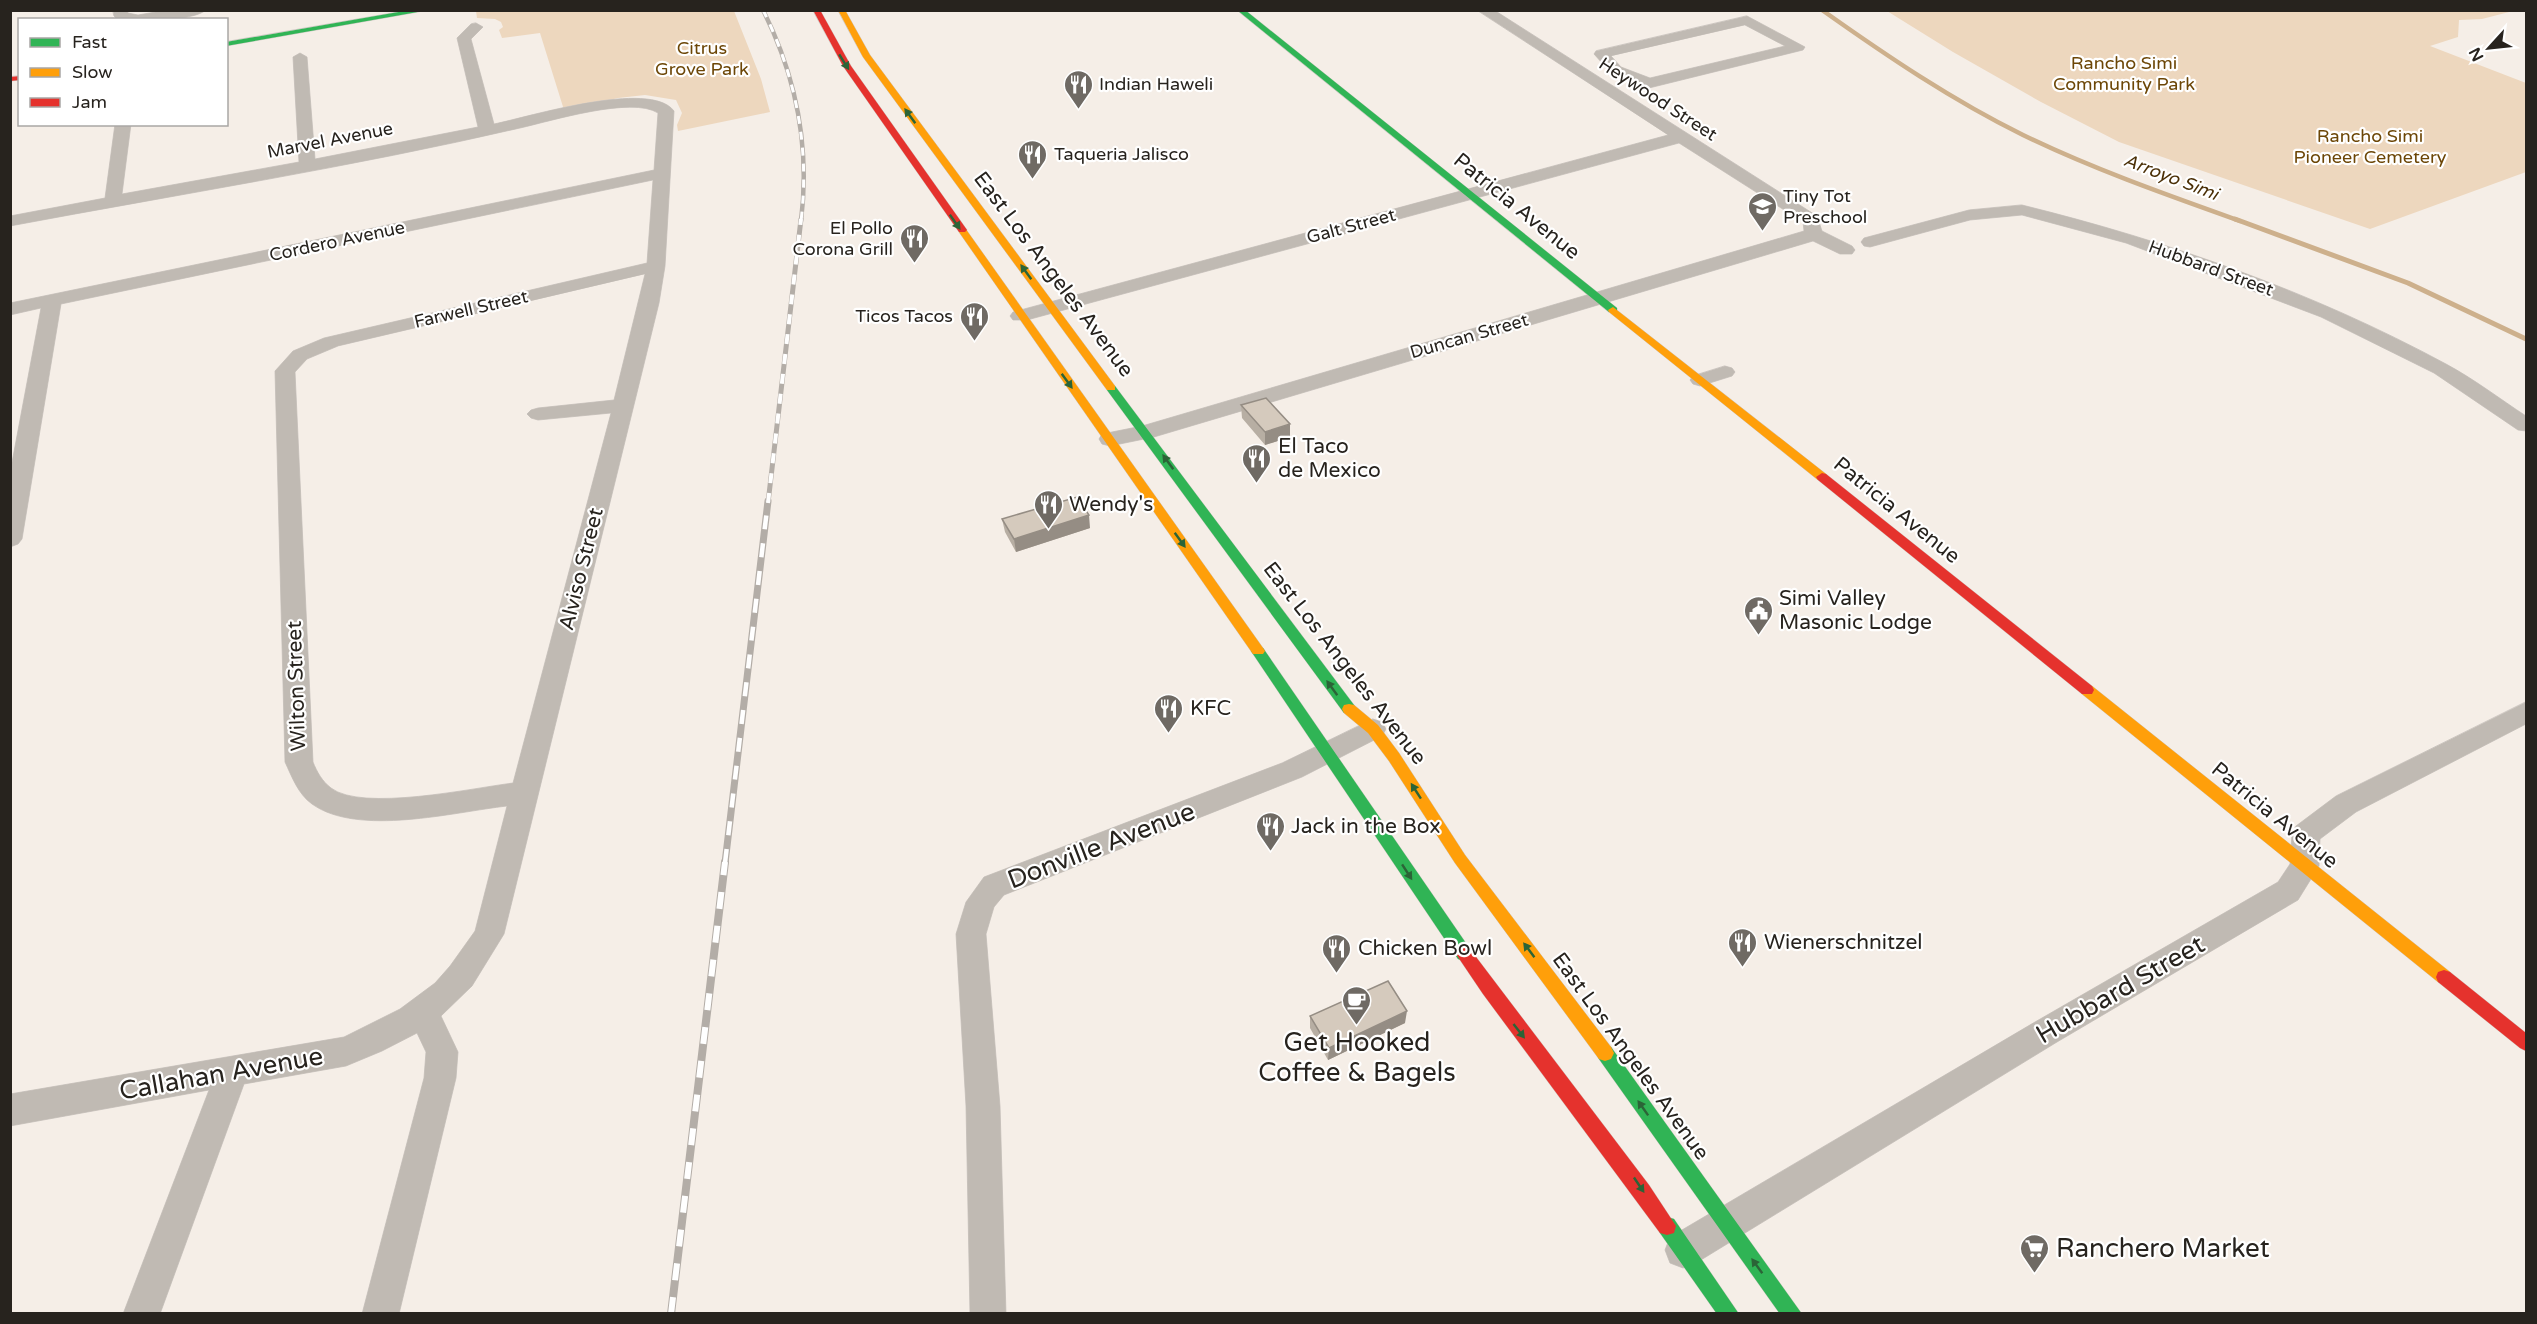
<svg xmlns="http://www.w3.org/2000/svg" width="2537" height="1324" font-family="'Varela Round',sans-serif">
	<rect width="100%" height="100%" fill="#f5eee7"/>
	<path fill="#edd7be" d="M 476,11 L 734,11 L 761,79 L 770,112 L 678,131 L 677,125 L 682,113 L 676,100 L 645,95 L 618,98 L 564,110 L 540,33 L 502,38 L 499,30 L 503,27 L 501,22 L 495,19 L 477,18 Z
		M 1887,11 L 2513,11 L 2482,19 L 2459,20 L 2458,37 L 2430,46 L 2526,83 L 2526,172 L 2370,229 L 2119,142 L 2041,102 L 1953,52 Z"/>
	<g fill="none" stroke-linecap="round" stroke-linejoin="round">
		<path stroke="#cdb08c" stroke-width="4.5" d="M 1822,10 C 1887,56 1952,100 2023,135 C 2093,169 2167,195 2240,221"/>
		<path stroke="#cdb08c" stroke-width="5" d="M 2235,219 L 2408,283 L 2526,339"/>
		<defs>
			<path id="street" d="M 113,10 L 127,10 L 128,13 L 138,15 L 167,10 L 206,10 C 192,22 137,20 118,20 L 114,16 Z
				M 1477,10 L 1494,10 L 1817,216 L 1822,231 L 1852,246 L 1855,250 L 1852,254 L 1840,254 L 1813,241 L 1154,437 L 1110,446 L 1102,444 L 1099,439 L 1102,434 L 1142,426 L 1804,231 L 1803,222 L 1679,143 L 1027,320 L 1013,320 L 1010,316 L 1013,312 L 1668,135 Z
				M 1747,16 L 1805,47 L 1803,50 L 1649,88 L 1611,73 L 1594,54 L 1596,51 ZM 1745,25 L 1785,46 L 1650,78 L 1621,67 L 1611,56 Z
				M 476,23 L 483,27 L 471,39 L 494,124 C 529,117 650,79 674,111 L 665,266 L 659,303 L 504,934 L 472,986 L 441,1016 L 458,1052 L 456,1078 L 399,1314 L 362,1314 L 424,1078 L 426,1052 L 417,1033 L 382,1051 L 346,1066 L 244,1084 L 160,1314 L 123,1314 L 209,1090 L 10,1126 L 10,1094 L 344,1037 L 400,1009 L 435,983 L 450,966 L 475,931 L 507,806 C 454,812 358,837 312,804 C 298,794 292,777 285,762 L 275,371 L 293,351 L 324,338 L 647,263 L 653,180 L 61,304 L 22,539 L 18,544 L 10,547 L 10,473 L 41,308 L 10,315 L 10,303 L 654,170 L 658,113 C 632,96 551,121 520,128 C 352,167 180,194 10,226 L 10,216 L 105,198 L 115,124 L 131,124 L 122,194 L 299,162 L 293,57 L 300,53 L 307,57 L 315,159 L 478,127 L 457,38 L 471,24 ZM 645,274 L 614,400 L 538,408 L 531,410 L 527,414 L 531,418 L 538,420 L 611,413 L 513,783 C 473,788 362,812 331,788 C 322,781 317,772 313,762 L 295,372 L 307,359 L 338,346 Z
				M 2022,205 C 2168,241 2313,292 2446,364 C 2474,379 2500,399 2526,416 L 2526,431 L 2518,430 L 2434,373 L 2321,317 L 2126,243 L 2022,215 L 1970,220 L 1870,247 L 1864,246 L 1861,242 L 1864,238 L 1969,210 Z
				M 1725,366 L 1732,368 L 1735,372 L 1732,376 L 1700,386 L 1693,384 L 1690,380 L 1693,376 Z
				M 2526,702 L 2526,724 L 2356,812 L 2320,839 L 2319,866 L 2298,900 L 2057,1042 L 1696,1263 L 1683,1268 L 1670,1263 L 1665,1250 L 1670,1237 L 2035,1022 L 2278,882 L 2290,864 L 2292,834 L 2296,826 L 2336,796 Z
				M 1373,719 L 1382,722 L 1386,729 L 1382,736 L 1302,777 L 1004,895 L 994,907 L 986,934 L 1000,1106 L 1006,1314 L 970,1314 L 966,1106 L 956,934 L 966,902 L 984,877 L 1282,763 Z"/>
			<path id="fast" d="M 410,10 L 429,10 L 226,46 L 226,42 Z
				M 1237,10 L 1245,10 L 1617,308 L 1617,312 L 1609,312 Z
				M 1111,385 L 1115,386 L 1354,705 L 1356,709 L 1354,713 L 1344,713 L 1107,390 L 1107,386 Z
				M 1258,646 L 1263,648 L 1470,949 L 1472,954 L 1470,959 L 1464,961 L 1458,959 L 1253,654 L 1251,651 L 1253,648 Z
				M 1605,1045 L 1611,1047 L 1802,1314 L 1780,1314 L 1599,1059 L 1596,1053 L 1599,1047 Z
				M 1667,1217 L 1674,1219 L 1739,1314 L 1717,1314 L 1660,1233 L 1658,1226 L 1660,1219 Z"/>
			<path id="slow" d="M 838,10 L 845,10 L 870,55 L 1115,386 L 1115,390 L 1107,390 L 863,57 Z
				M 959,228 L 965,228 L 1263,648 L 1265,651 L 1263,654 L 1253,654 L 959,232 Z
				M 1613,307 L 1826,474 L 1828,477 L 1826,480 L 1818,480 L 1609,312 L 1608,310 Z
				M 2087,685 L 2092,686 L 2450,972 L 2452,977 L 2450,982 L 2444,984 L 2438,982 L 2082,694 L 2080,690 L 2082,686 Z
				M 1349,704 L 1354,705 L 1378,725 L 1399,753 L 1465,855 L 1611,1047 L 1614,1053 L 1611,1059 L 1605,1061 L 1599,1059 L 1455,863 L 1389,761 L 1368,733 L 1344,713 L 1342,709 L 1344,705 Z"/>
			<path id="jam" d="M 813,10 L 820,10 L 851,66 L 967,230 L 965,232 L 959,232 L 843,66 Z
				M 20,76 L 20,80 L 10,81 L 10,77 Z
				M 1822,473 L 1826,474 L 2092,686 L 2094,690 L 2092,694 L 2082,694 L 1818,480 L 1816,477 Z
				M 1464,947 L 1470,949 L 1649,1185 L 1676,1226 L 1674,1233 L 1667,1235 L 1660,1233 L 1483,994 L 1456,954 L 1458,949 Z
				M 2444,970 L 2450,972 L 2526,1033 L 2526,1051 L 2520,1048 L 2438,982 L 2436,977 L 2438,972 Z"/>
		</defs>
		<use href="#street" stroke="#cfc9c4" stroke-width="1"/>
		<use href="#fast" stroke="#cfc9c4" stroke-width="1"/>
		<use href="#slow" stroke="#cfc9c4" stroke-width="1"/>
		<use href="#jam" stroke="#cfc9c4" stroke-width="1"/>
		<use href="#street" fill="#c0bab3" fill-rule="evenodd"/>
		<use href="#fast" fill="#30b455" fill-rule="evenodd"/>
		<use href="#slow" fill="#ff9f0a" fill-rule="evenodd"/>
		<use href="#jam" fill="#e5322d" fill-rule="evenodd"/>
		<defs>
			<path id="rail-far3" d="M 763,10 C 796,76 810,148 801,221"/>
			<path id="rail-far2" d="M 768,503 L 801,219"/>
			<path id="rail-far1" d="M 725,863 L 768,501"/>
			<path id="rail" d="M 671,1314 L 725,862"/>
		</defs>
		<use href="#rail-far3" stroke="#b3ada7" stroke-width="4.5"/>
		<use href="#rail-far2" stroke="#b3ada7" stroke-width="5"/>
		<use href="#rail-far1" stroke="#b3ada7" stroke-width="7"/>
		<use href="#rail" stroke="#b3ada7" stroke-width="8"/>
		<use href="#rail-far3" stroke="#fff" stroke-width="3" stroke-dasharray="8" stroke-linecap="butt"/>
		<use href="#rail-far2" stroke="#fff" stroke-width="4" stroke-dasharray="10" stroke-linecap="butt"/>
		<use href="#rail-far1" stroke="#fff" stroke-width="4.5" stroke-dasharray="14" stroke-linecap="butt"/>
		<use href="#rail" stroke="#fff" stroke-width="6" stroke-dasharray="17" stroke-linecap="butt"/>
	</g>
	<path fill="#b7aea3" d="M 1241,405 L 1290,437 L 1265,445 L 1242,418 Z
		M 1002,519 L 1090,528 L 1016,552 L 1005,532 Z
		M 1310,1016 L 1405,1023 L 1328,1060 L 1310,1028 Z"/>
	<path fill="#958d84" d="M 1290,424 L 1290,437 L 1265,445 L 1265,432 Z
		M 1089,515 L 1090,528 L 1016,552 L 1014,539 Z
		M 1407,1011 L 1405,1023 L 1328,1060 L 1329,1048 Z"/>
	<path fill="#d5cabd" stroke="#958d84" stroke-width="1.5" d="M 1266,398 L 1290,424 L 1265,432 L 1241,405 Z
		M 1077,497 L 1089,515 L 1014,539 L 1002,519 Z
		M 1388,981 L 1407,1011 L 1329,1048 L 1310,1016 Z"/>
	<defs><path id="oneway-solid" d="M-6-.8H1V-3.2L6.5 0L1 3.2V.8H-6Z" transform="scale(1.5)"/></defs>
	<g fill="#2b6437">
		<use href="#oneway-solid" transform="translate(844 62) rotate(58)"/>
		<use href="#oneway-solid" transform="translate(910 116) rotate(-126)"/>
		<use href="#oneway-solid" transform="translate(955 222) rotate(55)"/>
		<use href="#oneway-solid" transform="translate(1026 272) rotate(-126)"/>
		<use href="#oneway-solid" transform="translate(1067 381) rotate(54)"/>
		<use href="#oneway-solid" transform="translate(1168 462) rotate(-126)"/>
		<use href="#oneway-solid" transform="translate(1180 540) rotate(54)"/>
		<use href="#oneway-solid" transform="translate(1332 688) rotate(-126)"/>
		<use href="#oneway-solid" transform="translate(1416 791) rotate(-123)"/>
		<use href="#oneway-solid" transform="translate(1407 872) rotate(57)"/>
		<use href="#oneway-solid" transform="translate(1529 950) rotate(-127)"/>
		<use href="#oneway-solid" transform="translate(1519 1031) rotate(52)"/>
		<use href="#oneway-solid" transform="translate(1643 1108) rotate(-125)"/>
		<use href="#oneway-solid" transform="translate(1639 1185) rotate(56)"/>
		<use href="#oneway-solid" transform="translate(1757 1266) rotate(-126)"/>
	</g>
	<defs>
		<symbol id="restaurant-pin" viewBox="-11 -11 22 30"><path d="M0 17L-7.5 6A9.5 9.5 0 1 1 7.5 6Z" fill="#6f6a64" stroke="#fff"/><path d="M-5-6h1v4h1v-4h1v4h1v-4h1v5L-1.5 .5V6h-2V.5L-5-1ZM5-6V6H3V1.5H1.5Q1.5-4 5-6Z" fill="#fff"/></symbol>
		<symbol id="school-pin" viewBox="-11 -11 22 30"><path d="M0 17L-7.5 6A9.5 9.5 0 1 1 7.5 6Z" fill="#6f6a64" stroke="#fff"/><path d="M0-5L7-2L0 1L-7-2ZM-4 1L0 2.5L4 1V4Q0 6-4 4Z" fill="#fff"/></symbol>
		<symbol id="civic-pin" viewBox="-11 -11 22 30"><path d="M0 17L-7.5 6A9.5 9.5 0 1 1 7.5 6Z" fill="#6f6a64" stroke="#fff"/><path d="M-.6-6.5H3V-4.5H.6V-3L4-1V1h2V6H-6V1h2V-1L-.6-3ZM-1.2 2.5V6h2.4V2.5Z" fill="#fff"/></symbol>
		<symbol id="cafe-pin" viewBox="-11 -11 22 30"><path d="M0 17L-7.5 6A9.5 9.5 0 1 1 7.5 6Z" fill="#6f6a64" stroke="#fff"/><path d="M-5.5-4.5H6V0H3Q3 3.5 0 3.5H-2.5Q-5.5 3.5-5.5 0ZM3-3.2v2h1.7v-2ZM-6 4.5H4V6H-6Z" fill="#fff"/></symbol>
		<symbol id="supermarket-pin" viewBox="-11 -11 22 30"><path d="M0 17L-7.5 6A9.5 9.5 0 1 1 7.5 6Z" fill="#6f6a64" stroke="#fff"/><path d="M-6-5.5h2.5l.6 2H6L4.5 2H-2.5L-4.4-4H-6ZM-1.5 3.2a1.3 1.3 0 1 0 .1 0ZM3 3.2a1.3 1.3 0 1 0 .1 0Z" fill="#fff"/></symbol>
	</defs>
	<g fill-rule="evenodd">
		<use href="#restaurant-pin" x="1062" y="68" width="33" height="45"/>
		<use href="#restaurant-pin" x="1016" y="138" width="33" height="45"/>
		<use href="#school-pin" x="1746" y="190" width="33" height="45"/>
		<use href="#restaurant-pin" x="898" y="222" width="33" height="45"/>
		<use href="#restaurant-pin" x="958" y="300" width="33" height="45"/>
		<use href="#restaurant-pin" x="1240" y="442" width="33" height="45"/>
		<use href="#restaurant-pin" x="1032" y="488" width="33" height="45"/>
		<use href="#civic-pin" x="1742" y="594" width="33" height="45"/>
		<use href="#restaurant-pin" x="1152" y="692" width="33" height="45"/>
		<use href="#restaurant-pin" x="1254" y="810" width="33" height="45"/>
		<use href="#restaurant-pin" x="1726" y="926" width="33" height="45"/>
		<use href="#restaurant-pin" x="1320" y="932" width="33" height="45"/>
		<use href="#cafe-pin" x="1340" y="984" width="33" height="45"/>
		<use href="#supermarket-pin" x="2018" y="1232" width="33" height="45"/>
	</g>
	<g text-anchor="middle" stroke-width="4.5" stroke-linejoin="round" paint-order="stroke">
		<g font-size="18" fill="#6c4606" stroke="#fff">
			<text x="702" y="54">Citrus<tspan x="702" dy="21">Grove Park</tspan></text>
			<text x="2124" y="69">Rancho Simi<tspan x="2124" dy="21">Community Park</tspan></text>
			<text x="2370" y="142">Rancho Simi<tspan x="2370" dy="21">Pioneer Cemetery</tspan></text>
		</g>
		<g font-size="18" fill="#27231e" stroke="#fff" text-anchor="start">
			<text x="1099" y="90">Indian Haweli</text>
			<text x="1054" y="160">Taqueria Jalisco</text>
			<text x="1783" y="202">Tiny Tot<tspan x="1783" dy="21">Preschool</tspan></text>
			<text x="893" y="234" text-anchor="end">El Pollo<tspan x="893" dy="21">Corona Grill</tspan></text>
			<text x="953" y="322" text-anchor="end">Ticos Tacos</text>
		</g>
		<g font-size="18" fill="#27231e" stroke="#fff">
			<text transform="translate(1658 99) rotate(33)" y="6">Heywood Street</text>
			<text transform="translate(330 140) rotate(-11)" y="6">Marvel Avenue</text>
			<text transform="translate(1351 226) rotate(-15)" y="6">Galt Street</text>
			<text transform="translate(337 241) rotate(-12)" y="6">Cordero Avenue</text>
			<text transform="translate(2211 268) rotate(20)" y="6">Hubbard Street</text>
			<text transform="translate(471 309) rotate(-13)" y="6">Farwell Street</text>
			<text transform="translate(1469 336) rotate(-16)" y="6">Duncan Street</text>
		</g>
		<g font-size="18" font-style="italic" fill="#4b3007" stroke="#fff">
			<text transform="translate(2171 177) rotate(21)" y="6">Arroyo Simi</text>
		</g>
		<g font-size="21" fill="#27231e" stroke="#fff">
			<text transform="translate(1517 206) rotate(39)" y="7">Patricia Avenue</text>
			<text transform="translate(1054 274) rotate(53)" y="7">East Los Angeles Avenue</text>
			<text transform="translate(1897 510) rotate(39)" y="7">Patricia Avenue</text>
			<text transform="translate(581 569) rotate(-76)" y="7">Alviso Street</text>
			<text transform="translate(1345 663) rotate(52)" y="7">East Los Angeles Avenue</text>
			<text transform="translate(296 686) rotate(-92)" y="7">Wilton Street</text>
			<text transform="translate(2275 815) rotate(39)" y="7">Patricia Avenue</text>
			<text transform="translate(1631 1056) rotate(54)" y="7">East Los Angeles Avenue</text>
		</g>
		<g font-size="21" fill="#27231e" stroke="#fff" text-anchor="start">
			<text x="1278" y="453">El Taco<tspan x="1278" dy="24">de Mexico</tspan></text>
			<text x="1069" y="511">Wendy's</text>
			<text x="1779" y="605">Simi Valley<tspan x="1779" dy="24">Masonic Lodge</tspan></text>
			<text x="1190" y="715">KFC</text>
			<text x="1291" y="833">Jack in the Box</text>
			<text x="1764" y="949">Wienerschnitzel</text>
			<text x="1358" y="955">Chicken Bowl</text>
		</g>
		<g font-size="26" fill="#27231e" stroke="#fff">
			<text transform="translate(1101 845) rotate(-21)" y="9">Donville Avenue</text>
			<text transform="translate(2120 989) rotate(-30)" y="9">Hubbard Street</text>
			<text transform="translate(221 1073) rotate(-10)" y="9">Callahan Avenue</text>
		</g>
		<g font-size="26" fill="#27231e" stroke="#fff">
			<text x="1357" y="1051">Get Hooked<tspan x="1357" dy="30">Coffee &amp; Bagels</tspan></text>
			<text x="2056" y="1257" text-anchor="start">Ranchero Market</text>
		</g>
	</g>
	<rect width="2537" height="1324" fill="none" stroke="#27231e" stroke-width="24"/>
	<rect x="18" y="18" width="210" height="108" fill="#ffffff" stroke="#a9a7a5" stroke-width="1.5"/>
	<rect x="30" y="38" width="30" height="9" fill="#30b455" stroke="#a9a7a5" stroke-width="1.5"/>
	<text x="72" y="48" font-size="18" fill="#27231e">Fast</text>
	<rect x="30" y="68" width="30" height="9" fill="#ff9f0a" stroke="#a9a7a5" stroke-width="1.5"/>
	<text x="72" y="78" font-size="18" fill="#27231e">Slow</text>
	<rect x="30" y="98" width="30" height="9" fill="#e5322d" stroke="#a9a7a5" stroke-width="1.5"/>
	<text x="72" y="108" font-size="18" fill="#27231e">Jam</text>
	<g transform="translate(2489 48) rotate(243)" stroke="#ffffff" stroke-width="4.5" paint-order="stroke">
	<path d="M0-4.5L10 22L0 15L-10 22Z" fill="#27231e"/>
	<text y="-9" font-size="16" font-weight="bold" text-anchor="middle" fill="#27231e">N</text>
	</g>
</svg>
